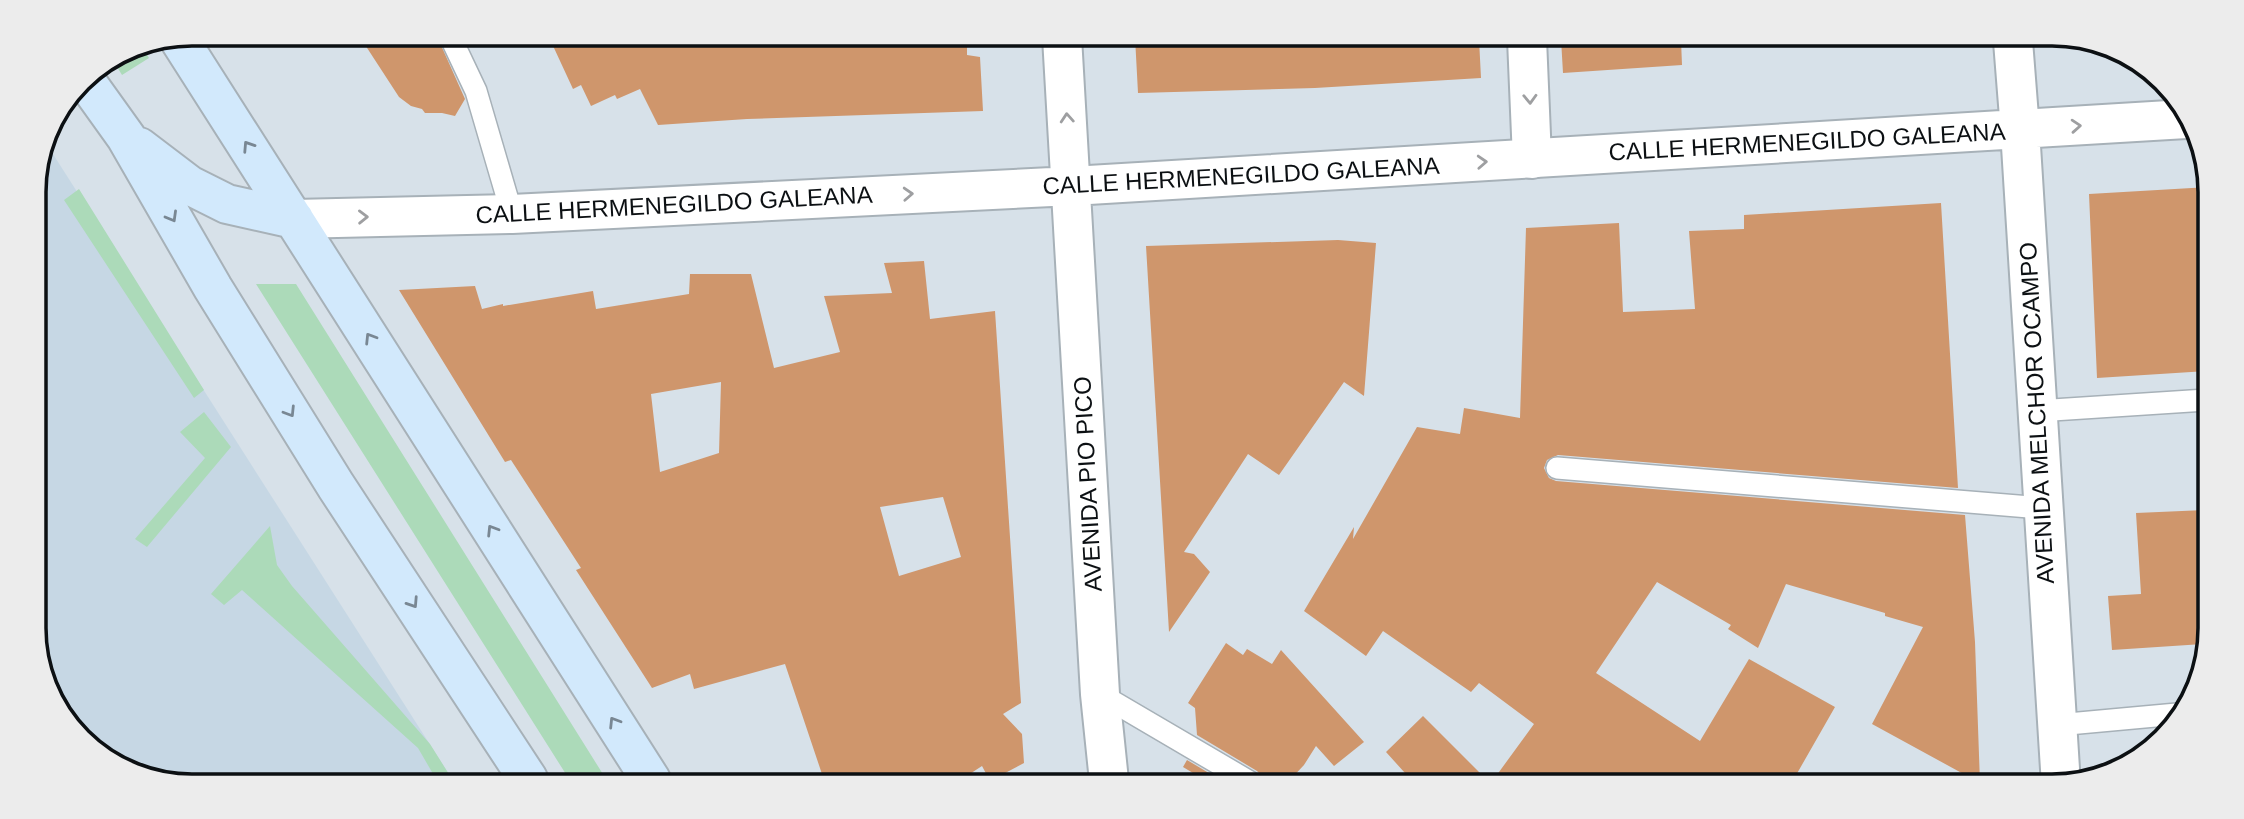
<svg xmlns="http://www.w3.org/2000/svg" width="2244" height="819" font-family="Helvetica,sans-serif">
	<rect width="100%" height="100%" fill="#d7e1e9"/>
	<path fill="#c6d7e4" d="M 44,140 L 452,779 L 141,777 L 72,732 L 36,658 L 34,180 Z"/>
	<path fill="#acdab9" d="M 140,43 L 149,58 L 122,75 L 111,57 L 131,45 Z
		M 79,189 L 204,390 L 194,398 L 64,200 Z
		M 256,284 L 296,284 L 606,779 L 569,779 Z
		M 204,412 L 231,447 L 147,547 L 135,539 L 205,458 L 180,432 Z
		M 270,526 L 277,565 L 292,586 L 430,744 L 452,779 L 436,779 L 418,748 L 242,590 L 224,605 L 211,594 Z"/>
	<path fill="#cf966c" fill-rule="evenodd" d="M 358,34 L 436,34 L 465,99 L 455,116 L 442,113 L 425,113 L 422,109 L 411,106 L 399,97 Z
		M 548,35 L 967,37 L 967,55 L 980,57 L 983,111 L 747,119 L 658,125 L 640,89 L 617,99 L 615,95 L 591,106 L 581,85 L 573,89 Z
		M 1135,37 L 1479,39 L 1481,78 L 1315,88 L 1138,93 Z
		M 1561,39 L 1681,40 L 1682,65 L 1563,73 Z
		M 2209,187 L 2207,371 L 2097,378 L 2089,194 Z
		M 1941,203 L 1958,488 L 1558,455 L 1547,460 L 1544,468 L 1549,478 L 1556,481 L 1965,515 L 1975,642 L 1980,783 L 1872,724 L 1923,627 L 1885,616 L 1885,613 L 1786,584 L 1758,648 L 1728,629 L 1731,625 L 1657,582 L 1596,673 L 1700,741 L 1749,659 L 1835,707 L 1791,784 L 1491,783 L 1534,724 L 1479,683 L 1471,692 L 1383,631 L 1366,656 L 1304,611 L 1354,527 L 1353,539 L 1417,427 L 1460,434 L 1464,408 L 1520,418 L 1526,228 L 1619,223 L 1623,312 L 1695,309 L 1689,231 L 1744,229 L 1744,215 Z
		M 1338,240 L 1376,243 L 1364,396 L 1344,382 L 1279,475 L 1248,454 L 1184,552 L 1194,554 L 1210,572 L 1169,632 L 1146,246 Z
		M 924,261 L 930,319 L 995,311 L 1021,703 L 1003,714 L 1022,734 L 1024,763 L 990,781 L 982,766 L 959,781 L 824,780 L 785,664 L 694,689 L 690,674 L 652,688 L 576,570 L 581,568 L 511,460 L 505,462 L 399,290 L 475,286 L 482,309 L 503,304 L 503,306 L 593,291 L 596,309 L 689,294 L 690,274 L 751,274 L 774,368 L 840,352 L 824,296 L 892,293 L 884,263 ZM 721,382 L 719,453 L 660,472 L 651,394 ZM 943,497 L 961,557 L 899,576 L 880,507 Z
		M 2205,510 L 2203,644 L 2112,650 L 2108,596 L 2141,594 L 2136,513 Z
		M 1226,643 L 1243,655 L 1247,649 L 1272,664 L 1281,650 L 1364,742 L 1334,766 L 1316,746 L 1304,765 L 1288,782 L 1263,782 L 1262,776 L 1257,771 L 1197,735 L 1195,708 L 1188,703 Z
		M 1423,716 L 1490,783 L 1414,783 L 1386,752 Z
		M 1187,760 L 1224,782 L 1208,782 L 1183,767 Z"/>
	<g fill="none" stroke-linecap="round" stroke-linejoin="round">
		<defs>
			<path id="service" d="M 449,34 L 476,91 L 512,214
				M 2037,411 L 2206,400
				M 1557,468 L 2042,508
				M 1100,694 L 1250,782
				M 2057,725 L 2177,714"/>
			<path id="minor" d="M 1527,39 L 1532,159"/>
			<path id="tertiary" d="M 1062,37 L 1100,694 L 1109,781
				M 2013,41 L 2020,130 L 2061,785
				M 294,219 L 512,214 L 1072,186 L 2186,119"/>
			<path id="secondary" d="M 177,36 L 651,780
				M 83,77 L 126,137 L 213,288 L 336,486 L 528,779
				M 139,147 L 189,185 L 227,204 L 294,219"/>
		</defs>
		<use href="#service" stroke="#a7b1b8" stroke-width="24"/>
		<use href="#minor" stroke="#a7b1b8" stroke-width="42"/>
		<use href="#tertiary" stroke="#a7b1b8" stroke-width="42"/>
		<use href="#secondary" stroke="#a7b1b8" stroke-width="42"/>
		<use href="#service" stroke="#fff" stroke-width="21"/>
		<use href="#minor" stroke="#fff" stroke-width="38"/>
		<use href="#tertiary" stroke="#fff" stroke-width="38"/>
		<use href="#secondary" stroke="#d2e9fc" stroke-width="38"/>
	</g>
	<defs><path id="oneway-chevron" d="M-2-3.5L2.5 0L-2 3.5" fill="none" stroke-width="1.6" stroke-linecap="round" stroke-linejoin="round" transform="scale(1.75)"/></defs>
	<g stroke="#9e9fa1">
		<use href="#oneway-chevron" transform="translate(1530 99) rotate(88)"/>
		<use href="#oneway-chevron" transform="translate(1067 118) rotate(-94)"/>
		<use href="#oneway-chevron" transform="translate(2076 126) rotate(-4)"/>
		<use href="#oneway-chevron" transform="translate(1482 162) rotate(-3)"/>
		<use href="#oneway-chevron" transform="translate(908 194) rotate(-3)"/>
		<use href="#oneway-chevron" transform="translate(363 217) rotate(-1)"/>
	</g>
	<g stroke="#798793">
		<use href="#oneway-chevron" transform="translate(248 146) rotate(-123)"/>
		<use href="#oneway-chevron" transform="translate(172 217) rotate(60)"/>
		<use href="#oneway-chevron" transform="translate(370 338) rotate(-122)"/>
		<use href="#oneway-chevron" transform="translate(290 412) rotate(58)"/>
		<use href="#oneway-chevron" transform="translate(492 530) rotate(-122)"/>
		<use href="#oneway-chevron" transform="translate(413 603) rotate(57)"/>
		<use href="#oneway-chevron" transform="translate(614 722) rotate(-122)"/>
	</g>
	<g text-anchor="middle" stroke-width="7" stroke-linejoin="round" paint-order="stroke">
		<g font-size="24" fill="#0c1013" stroke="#fff">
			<text transform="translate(1807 142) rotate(-3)" y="8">CALLE HERMENEGILDO GALEANA</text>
			<text transform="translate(1241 176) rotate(-3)" y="8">CALLE HERMENEGILDO GALEANA</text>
			<text transform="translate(674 205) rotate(-3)" y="8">CALLE HERMENEGILDO GALEANA</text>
			<text transform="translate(2037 413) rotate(-93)" y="8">AVENIDA MELCHOR OCAMPO</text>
			<text transform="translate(1088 484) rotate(-93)" y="8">AVENIDA PIO PICO</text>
		</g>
	</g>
	<path d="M0 0H2244V819H0ZM192 46H2052A146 146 0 0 1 2198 192V628A146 146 0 0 1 2052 774H192A146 146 0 0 1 46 628V192A146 146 0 0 1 192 46Z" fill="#ececec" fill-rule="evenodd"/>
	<path fill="none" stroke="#0c1013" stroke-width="3.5" d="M192 46H2052A146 146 0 0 1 2198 192V628A146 146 0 0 1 2052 774H192A146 146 0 0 1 46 628V192A146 146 0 0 1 192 46Z"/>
</svg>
